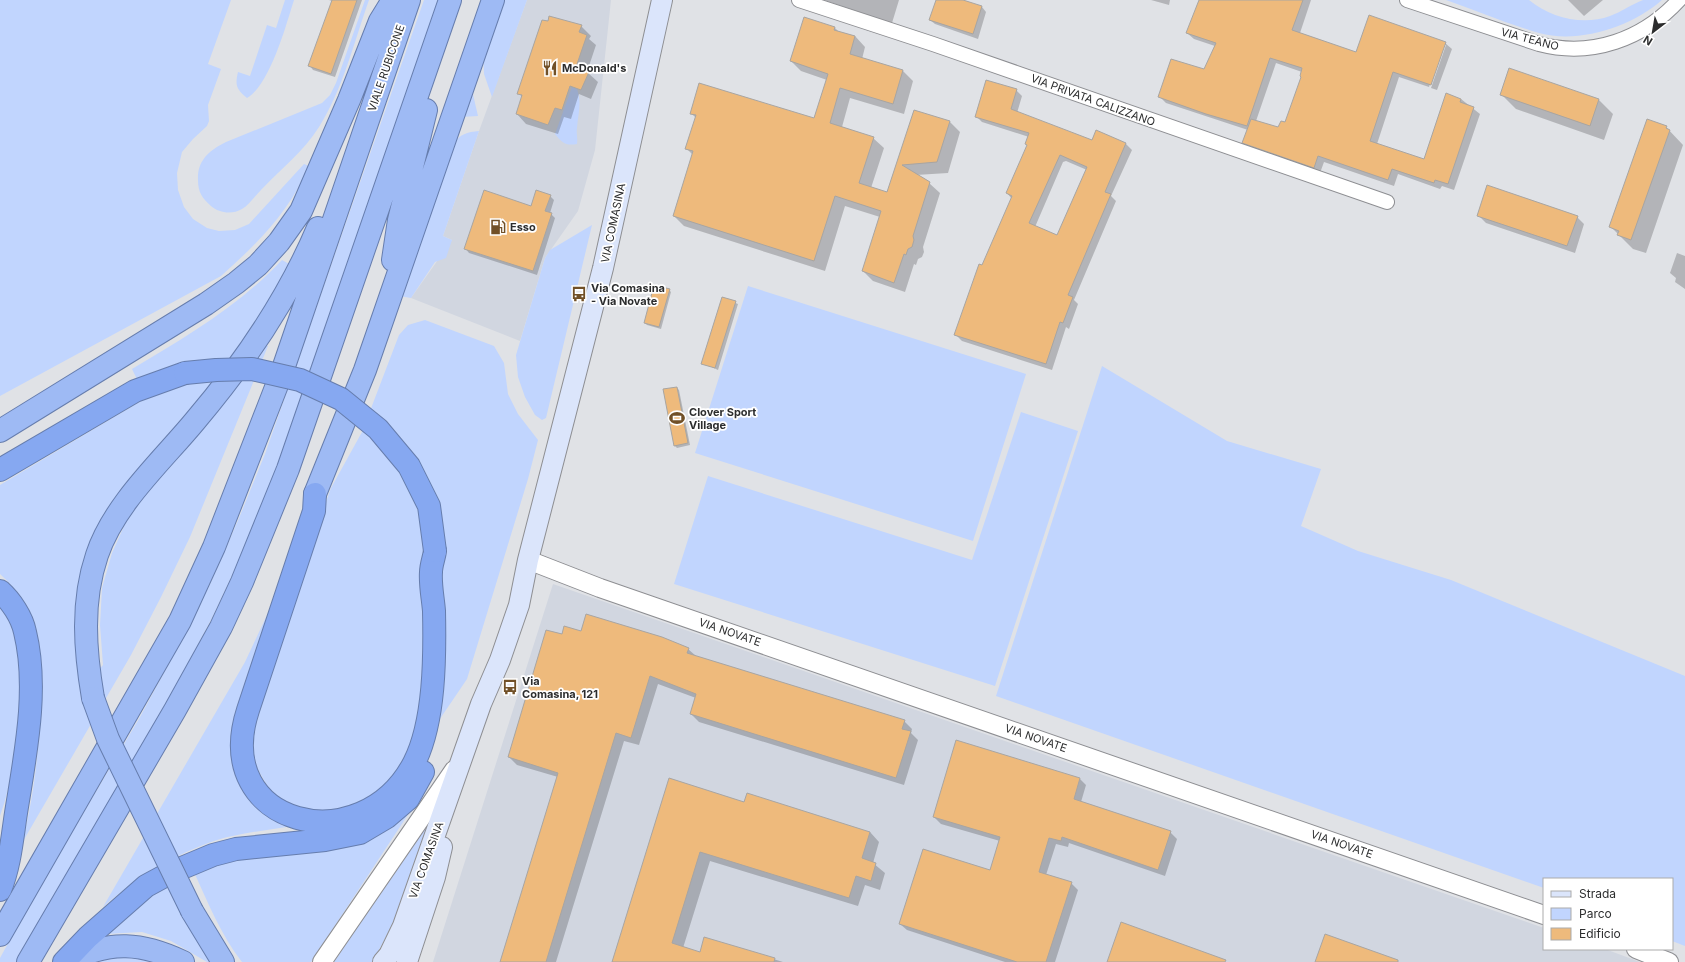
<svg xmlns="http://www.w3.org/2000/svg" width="1685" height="962" font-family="Inter,sans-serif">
	<rect width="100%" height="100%" fill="#e0e2e6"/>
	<path fill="#d1d6e0" d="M 527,0 L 611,0 L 595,150 L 578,211 L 545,258 L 520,341 L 411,298 L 452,240 L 443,236 L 479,131 Z
		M 553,584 L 1544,928 L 1544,949 L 1605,949 L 1640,962 L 433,962 Z"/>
	<path fill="#c1d5fe" d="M 0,0 L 231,0 L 208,64 L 221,69 L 208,105 L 209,121 L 207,126 L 193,139 L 182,152 L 177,173 L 178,190 L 184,207 L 193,219 L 207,228 L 219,231 L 235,230 L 249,224 L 304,164 L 309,166 C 290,211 257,244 221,276 L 0,396 Z
		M 285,0 L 294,0 C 286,25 270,85 247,98 C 236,89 235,85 238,72 L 250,76 L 267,25 L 276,28 Z
		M 365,0 L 369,0 C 354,42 343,89 319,127 C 304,151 280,170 261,190 C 255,196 249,205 242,209 C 232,215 219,213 211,206 C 202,198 198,192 198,180 C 197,160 210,150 226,142 L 322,103 L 330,95 L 336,83 Z
		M 424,0 L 442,0 L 326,331 L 259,518 L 213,616 L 155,726 L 18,962 L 0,962 L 0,958 L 29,905 L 140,717 L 180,643 L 210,584 L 239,518 L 265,454 Z
		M 502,0 L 527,0 L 492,97 L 484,74 L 483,53 Z
		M 1446,0 L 1529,0 C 1551,18 1583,26 1610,16 C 1621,12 1632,4 1643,0 C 1649,0 1656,0 1662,0 C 1631,27 1579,44 1539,33 C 1508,24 1477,11 1446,0 Z
		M 572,87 L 577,89 C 582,103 578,114 577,128 C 576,133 578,138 577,144 C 566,146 562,143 555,134 Z
		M 472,90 L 478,116 L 461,117 Z
		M 479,131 L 443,236 L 452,240 L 446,258 L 435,262 L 411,298 L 399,296 L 453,144 C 460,134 467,132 479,131 Z
		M 592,225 L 546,418 L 542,420 L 535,415 L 525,397 L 518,377 L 516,355 L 545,258 L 550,250 Z
		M 282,260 L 291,265 L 241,345 L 202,397 L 107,516 L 87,683 L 103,665 L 100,625 L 102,588 L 112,553 L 129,515 L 264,344 L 268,346 L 190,537 L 161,597 L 131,655 L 22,843 C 34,796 39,753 40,705 C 41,677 42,650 34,623 C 28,604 14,587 0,574 L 0,485 L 146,398 L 132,369 C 186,337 239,306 282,260 Z
		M 748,286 L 1026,374 L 973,541 L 695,453 Z
		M 425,320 L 494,346 L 504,363 L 508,394 L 518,414 L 538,440 L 528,479 L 467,679 L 406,769 L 372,800 L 330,813 L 299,808 L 280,799 L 268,787 L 257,768 L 252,750 L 252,733 L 304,563 L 331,488 L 362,432 L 399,335 L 408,325 Z
		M 1102,366 L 1227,441 L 1321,469 L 1301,526 L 1358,551 L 1451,580 L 1685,676 L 1685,946 L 1672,941 L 1672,879 L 1544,879 L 1544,888 L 996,696 Z
		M 1021,412 L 1078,431 L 995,686 L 674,584 L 708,476 L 972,560 Z
		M 284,579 L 233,751 L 293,826 C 267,830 241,833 217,840 C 174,854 137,878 103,907 L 245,662 Z
		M 0,604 C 9,619 18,633 20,651 C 23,668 21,688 19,705 C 16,743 13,780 0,816 Z
		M 415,804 L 311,962 L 242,962 C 221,935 208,903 194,872 Z
		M 428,820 L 431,822 C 414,870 399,918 372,962 L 334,962 Z
		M 174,876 L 221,962 L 207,962 L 171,941 L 142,932 L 106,934 Z
		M 131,951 L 172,962 L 85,962 Z"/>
	<path fill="#0003" fill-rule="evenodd" d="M 329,0 L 362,0 L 335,77 L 313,70 L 310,66 L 332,1 Z
		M 824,0 L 899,0 L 892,23 Z
		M 937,0 L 960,0 L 982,7 L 986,12 L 978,39 L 935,24 L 930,20 Z
		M 1151,0 L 1170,0 L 1169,5 Z
		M 1201,0 L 1311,0 L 1300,33 L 1356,53 L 1445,43 L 1452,49 L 1437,90 L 1431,88 L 1446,45 L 1444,45 L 1429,87 L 1399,77 L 1377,144 L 1424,161 L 1461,99 L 1480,114 L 1454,190 L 1442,186 L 1440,189 L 1398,174 L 1394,186 L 1324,162 L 1320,173 L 1250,149 L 1243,142 L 1248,130 L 1166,103 L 1160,97 L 1205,70 L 1215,46 L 1194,39 L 1187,33 ZM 1276,63 L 1302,72 L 1302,78 L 1285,124 L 1279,128 L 1256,121 Z
		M 1568,0 L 1603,0 L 1584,16 Z
		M 805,18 L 835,28 L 839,32 L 855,36 L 865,47 L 862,59 L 903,71 L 913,81 L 904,114 L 850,98 L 842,127 L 873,138 L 884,148 L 871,188 L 888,194 L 914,111 L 950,122 L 960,132 L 948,173 L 916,175 L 929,183 L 940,193 L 923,247 L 924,252 L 922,257 L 918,259 L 916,265 L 914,264 L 905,292 L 873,281 L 863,271 L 880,217 L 845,206 L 825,271 L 684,226 L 674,216 L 693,155 L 686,148 L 696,118 L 691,113 L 815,119 L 827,80 L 801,71 L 791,61 Z
		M 581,26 L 591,36 L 589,39 L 596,45 L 587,72 L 598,82 L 591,99 L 579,94 L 571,119 L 564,117 L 558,134 L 526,124 L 517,114 L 522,97 L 519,93 Z
		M 1510,69 L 1599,100 L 1613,114 L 1604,140 L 1516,109 L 1501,94 Z
		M 1016,90 L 1022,96 L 1017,113 L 1092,141 L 1096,132 L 1126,144 L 1132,150 L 1111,196 L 1116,201 L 1074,300 L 1078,304 L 1069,329 L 1066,327 L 1052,370 L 962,341 L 956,335 L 1012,199 L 1007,193 L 1028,146 L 1026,144 L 1029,137 L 982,122 L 976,116 ZM 1066,161 L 1087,170 L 1058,236 L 1035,227 L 1063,162 Z
		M 1648,121 L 1666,127 L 1683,145 L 1646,253 L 1633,249 L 1611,227 Z
		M 550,196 L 554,200 L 550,213 L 555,218 L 537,275 L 469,253 L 465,248 Z
		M 1478,215 L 1577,217 L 1584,224 L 1575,253 L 1486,223 Z
		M 1677,253 L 1685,256 L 1685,289 L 1675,282 L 1676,278 L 1670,273 Z
		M 669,290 L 671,292 L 661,329 L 647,325 L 645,323 Z
		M 723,298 L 738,304 L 718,370 L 703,363 Z
		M 677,388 L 679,390 L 690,445 L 677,448 L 675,446 Z
		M 581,632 L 688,649 L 696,656 L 904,721 L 912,729 L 911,733 L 918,740 L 904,785 L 699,722 L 691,714 L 696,698 L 658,684 L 639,745 L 624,741 L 556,962 L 501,962 L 558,777 L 517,765 L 509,757 L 563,636 Z
		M 670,779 L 745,803 L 870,832 L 879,842 L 873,863 L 885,873 L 880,890 L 865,885 L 858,906 L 710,861 L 683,948 L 700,953 L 705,938 L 783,962 L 613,962 Z
		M 1080,779 L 1086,785 L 1081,802 L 1170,832 L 1177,839 L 1165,876 L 1069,843 L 1068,847 L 1056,844 L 1046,875 L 1071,883 L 1078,890 L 1055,962 L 1005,962 L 907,930 L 900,924 L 990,871 L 1000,841 L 941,824 L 934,817 Z"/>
	<path fill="#eeba7c" stroke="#a8a5a2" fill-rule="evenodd" d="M 332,0 L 357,0 L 331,74 L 308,66 Z
		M 936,0 L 963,0 L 982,6 L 973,34 L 929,20 Z
		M 1199,0 L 1303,0 L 1292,30 L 1356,52 L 1369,15 L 1446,42 L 1431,85 L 1393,72 L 1370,141 L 1424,159 L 1446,93 L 1461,99 L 1460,102 L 1474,107 L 1448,184 L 1435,180 L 1434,183 L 1392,169 L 1388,180 L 1318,156 L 1314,168 L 1242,143 L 1251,119 L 1278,127 L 1281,121 L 1285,122 L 1301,77 L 1300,76 L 1302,68 L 1270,58 L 1247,126 L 1206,114 L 1158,97 L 1171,59 L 1204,69 L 1216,43 L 1186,33 Z
		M 549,16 L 582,25 L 579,32 L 587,35 L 576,67 L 589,72 L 581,90 L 570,86 L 562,110 L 555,108 L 548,125 L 516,114 L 522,95 L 517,94 L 542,20 L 548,21 Z
		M 804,17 L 835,27 L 834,30 L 855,36 L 850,54 L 903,70 L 893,104 L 840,88 L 830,123 L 874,137 L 859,183 L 887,192 L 914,110 L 950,121 L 937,162 L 902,165 L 930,182 L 913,236 L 914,240 L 912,247 L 908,249 L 906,255 L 904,254 L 894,283 L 862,271 L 881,211 L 835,196 L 814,261 L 673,216 L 693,151 L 685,149 L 696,115 L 690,114 L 699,83 L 814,118 L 828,74 L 790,61 Z
		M 1509,68 L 1599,99 L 1590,126 L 1500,95 Z
		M 986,80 L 1017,89 L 1011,109 L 1092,140 L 1096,130 L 1126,143 L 1105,192 L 1111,194 L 1068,295 L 1073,297 L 1063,323 L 1060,322 L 1046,364 L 954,335 L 979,264 L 982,265 L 1012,196 L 1006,193 L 1027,145 L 1025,144 L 1029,133 L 975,117 ZM 1060,155 L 1087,167 L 1057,235 L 1029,223 Z
		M 1647,119 L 1667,126 L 1666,128 L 1670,130 L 1631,240 L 1617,235 L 1619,231 L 1609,227 Z
		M 1487,185 L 1578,216 L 1567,246 L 1477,216 Z
		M 484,190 L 531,206 L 536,190 L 551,195 L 545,211 L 552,213 L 533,271 L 464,249 Z
		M 654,285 L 670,289 L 659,327 L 644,323 Z
		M 722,297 L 736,301 L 715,368 L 701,364 Z
		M 677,387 L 688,443 L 674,446 L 663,389 Z
		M 586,614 L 662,637 L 689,648 L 687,653 L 905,720 L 902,729 L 911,731 L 896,778 L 690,714 L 696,694 L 650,676 L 631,738 L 616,733 L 546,962 L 500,962 L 558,773 L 508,757 L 546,630 L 562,634 L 564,626 L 581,631 Z
		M 956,740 L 1080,778 L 1074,799 L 1171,831 L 1158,870 L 1062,837 L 1061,841 L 1049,838 L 1039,872 L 1072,882 L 1046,962 L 1017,962 L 899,924 L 923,849 L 990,870 L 1000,837 L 933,817 Z
		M 669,778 L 744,802 L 747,793 L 870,832 L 862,858 L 876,863 L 871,881 L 856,876 L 849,898 L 700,852 L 672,943 L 700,952 L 704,937 L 775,958 L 774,962 L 612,962 Z
		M 1121,922 L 1226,960 L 1225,962 L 1107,962 Z
		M 1325,934 L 1398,960 L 1398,962 L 1315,962 Z"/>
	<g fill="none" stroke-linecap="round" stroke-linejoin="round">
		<defs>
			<path id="minor" d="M 799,0 L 933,44 L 1387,202
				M 1407,0 L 1539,44 C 1592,58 1643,39 1679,0"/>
			<path id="tertiary" d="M 528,560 L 600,588 L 1544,915
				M 1636,949 L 1669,962
				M 322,962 L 454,770"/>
			<path id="secondary" d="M 383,962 L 389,955 L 403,926 L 481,704 L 500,660 L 519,605 L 528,560 L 603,268 L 662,0
				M 407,962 L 435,877 L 442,847"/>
			<path id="trunk" d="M 393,260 L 399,220 L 426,110
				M 0,431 L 206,304 L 236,283 L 258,265 L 279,242 L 301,211 L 349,100 L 380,21 L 393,0
				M 315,494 L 365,370 L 493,0
				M 93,698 C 85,651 81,602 97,555 C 114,504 162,461 195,421 C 245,362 288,299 318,228
				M 192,911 L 223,962
				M 0,935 L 180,621 L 214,547 L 282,372 L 409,0
				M 28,962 L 175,710 L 221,627 L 242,582 L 288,469 L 450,0
				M 69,962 C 109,939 143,943 183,962"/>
			<path id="motorway" d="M 0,470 L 135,391 L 185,373
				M 315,494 L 314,511 L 248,710 C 210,827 362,863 414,763 C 435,722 435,656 434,611 C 433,598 430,585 431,572 C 431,565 434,558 435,551
				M 0,591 C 11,601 22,617 25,632 C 39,689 25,756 16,813 C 12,839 10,865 0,890
				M 64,962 L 88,937 L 146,886 L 170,873 L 213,855 L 236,849 L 325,840 L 360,833 L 387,817 L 408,799 L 423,772"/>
		</defs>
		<use href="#minor" stroke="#8d8e92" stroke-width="16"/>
		<use href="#tertiary" stroke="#8d8e92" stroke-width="20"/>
		<use href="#secondary" stroke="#8d8e92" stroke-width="22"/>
		<use href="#trunk" stroke="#667dad" stroke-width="24"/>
		<use href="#motorway" stroke="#667dad" stroke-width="24"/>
		<use href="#minor" stroke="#fff" stroke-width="14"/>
		<use href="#tertiary" stroke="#fff" stroke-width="18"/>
		<use href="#secondary" stroke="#dbe5fb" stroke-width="20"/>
		<use href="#trunk" stroke="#9ebaf4" stroke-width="22"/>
		<use href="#motorway" stroke="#86a8f1" stroke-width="22"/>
		<defs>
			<path id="trunk-bridge" d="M 93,698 L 108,739 L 192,911"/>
			<path id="motorway-bridge" d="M 185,373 L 216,370 L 252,369 L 300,380 L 341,399 L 378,429 L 409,466 L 429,506 L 435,551"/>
		</defs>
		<use href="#trunk-bridge" stroke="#667dad" stroke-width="24" stroke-linecap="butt"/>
		<use href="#motorway-bridge" stroke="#667dad" stroke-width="24" stroke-linecap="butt"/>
		<use href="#trunk-bridge" stroke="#9ebaf4" stroke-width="22"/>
		<use href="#motorway-bridge" stroke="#86a8f1" stroke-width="22"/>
	</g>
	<defs>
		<symbol id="restaurant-bare" viewBox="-9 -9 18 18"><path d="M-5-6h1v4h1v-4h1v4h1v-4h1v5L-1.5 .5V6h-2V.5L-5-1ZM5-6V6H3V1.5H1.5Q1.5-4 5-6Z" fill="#715027" stroke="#fff" stroke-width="2.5" paint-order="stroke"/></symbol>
		<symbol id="fuel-bare" viewBox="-9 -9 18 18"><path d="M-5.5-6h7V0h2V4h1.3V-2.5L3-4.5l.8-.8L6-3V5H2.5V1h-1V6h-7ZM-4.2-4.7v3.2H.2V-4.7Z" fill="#715027" stroke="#fff" stroke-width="2.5" paint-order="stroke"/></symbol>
		<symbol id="bus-bare" viewBox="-9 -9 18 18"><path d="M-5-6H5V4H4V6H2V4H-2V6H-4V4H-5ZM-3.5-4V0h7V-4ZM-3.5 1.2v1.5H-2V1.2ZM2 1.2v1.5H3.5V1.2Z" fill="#715027" stroke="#fff" stroke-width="2.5" paint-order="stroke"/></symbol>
		<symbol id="stadium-bare" viewBox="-9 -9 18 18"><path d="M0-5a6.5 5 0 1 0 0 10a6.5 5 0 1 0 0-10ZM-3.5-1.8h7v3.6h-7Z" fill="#715027" stroke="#fff" stroke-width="2.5" paint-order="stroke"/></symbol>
	</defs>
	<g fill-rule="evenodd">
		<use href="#restaurant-bare" x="539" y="57" width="22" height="22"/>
		<use href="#fuel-bare" x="487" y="216" width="22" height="22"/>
		<use href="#bus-bare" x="568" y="283" width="22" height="22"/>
		<use href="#stadium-bare" x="666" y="407" width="22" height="22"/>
		<use href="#bus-bare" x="499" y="676" width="22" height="22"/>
	</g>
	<g text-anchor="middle" stroke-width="3.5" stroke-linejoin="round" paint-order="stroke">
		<g font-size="11" fill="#2c2d2e" stroke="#fff">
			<text transform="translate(1530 39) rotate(15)" y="4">VIA TEANO</text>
			<text transform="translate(386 68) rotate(-71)" y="4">VIALE RUBICONE</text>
			<text transform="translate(1093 100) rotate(20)" y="4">VIA PRIVATA CALIZZANO</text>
			<text transform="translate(613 223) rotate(-78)" y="4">VIA COMASINA</text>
			<text transform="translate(730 632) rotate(19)" y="4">VIA NOVATE</text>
			<text transform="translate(1036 738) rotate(19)" y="4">VIA NOVATE</text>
			<text transform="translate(1342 844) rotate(19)" y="4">VIA NOVATE</text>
			<text transform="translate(426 860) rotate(-70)" y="4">VIA COMASINA</text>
		</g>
		<g font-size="11" font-weight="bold" fill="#2c2d2e" stroke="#fff" text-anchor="start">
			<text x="562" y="72">McDonald's</text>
			<text x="510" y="231">Esso</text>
			<text x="591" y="292">Via Comasina<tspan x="591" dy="13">- Via Novate</tspan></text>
			<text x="689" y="416">Clover Sport<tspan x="689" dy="13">Village</tspan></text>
			<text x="522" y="685">Via<tspan x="522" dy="13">Comasina, 121</tspan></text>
		</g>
	</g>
	<rect x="1543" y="878" width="130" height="72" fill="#ffffff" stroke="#ababab"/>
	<rect x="1551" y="891" width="20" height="6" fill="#dbe5fb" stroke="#ababab"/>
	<text x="1579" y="898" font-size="12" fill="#2c2d2e">Strada</text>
	<rect x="1551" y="908" width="20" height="12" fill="#c1d5fe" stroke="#ababab"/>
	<text x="1579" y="918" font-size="12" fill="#2c2d2e">Parco</text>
	<rect x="1551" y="928" width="20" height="12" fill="#eeba7c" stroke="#ababab"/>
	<text x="1579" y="938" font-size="12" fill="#2c2d2e">Edificio</text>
	<g transform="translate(1653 32) rotate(211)" stroke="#ffffff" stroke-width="3" paint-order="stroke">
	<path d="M0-3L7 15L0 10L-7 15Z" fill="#2c2d2e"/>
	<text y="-6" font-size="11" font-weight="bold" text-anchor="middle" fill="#2c2d2e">N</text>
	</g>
</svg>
